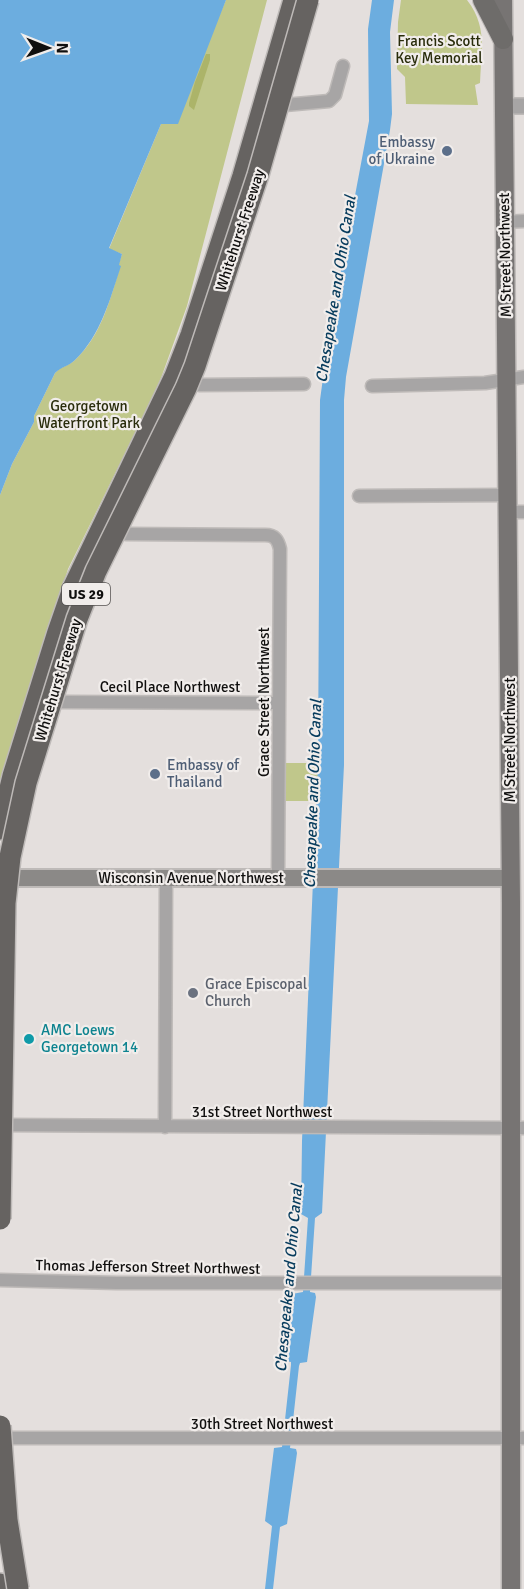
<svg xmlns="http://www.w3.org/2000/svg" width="524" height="1589" font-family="Signika,sans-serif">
	<rect width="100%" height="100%" fill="#e4dfdd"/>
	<path fill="#c0c78b" d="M 226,0 L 267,0 L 187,306 L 161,378 L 148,407 L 68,569 L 10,759 L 0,797 L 0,495 L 12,464 L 34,422 L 34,416 L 55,373 C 61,366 69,366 75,360 C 101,336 110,300 120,267 L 118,266 L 122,254 L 109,249 L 161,124 L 205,49 Z
		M 401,0 L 467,0 C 488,27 481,51 480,83 L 475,85 L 478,105 L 406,104 L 405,77 L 397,69 L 398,22 Z
		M 286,763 L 318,763 L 318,801 L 284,801 Z"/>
	<path fill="#acb469" d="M 206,54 L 210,54 L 210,60 L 194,110 L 189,106 L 189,103 L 195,82 Z"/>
	<path fill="#6caddf" d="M 0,0 L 226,0 L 178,124 L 161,124 L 109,248 L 122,254 L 119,265 L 121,266 C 110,299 101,335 75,360 C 69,366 61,367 55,373 L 34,416 L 34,422 L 12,464 L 0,495 Z
		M 372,0 L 394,0 L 390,32 L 392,114 L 390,130 L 346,377 L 344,400 L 344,765 L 322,1213 L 315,1218 L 310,1292 L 315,1293 L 316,1297 L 307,1362 L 300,1363 L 299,1366 L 290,1448 L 296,1449 L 297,1453 L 287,1524 L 280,1527 L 273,1589 L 265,1589 L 272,1526 L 265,1521 L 274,1448 L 282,1447 L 291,1365 L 291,1362 L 285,1361 L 284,1358 L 292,1294 L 303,1292 L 308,1218 L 301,1214 L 302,1141 L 318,763 L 320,400 L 329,334 L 369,121 L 368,29 Z"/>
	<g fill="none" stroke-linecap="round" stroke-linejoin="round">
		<defs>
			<path id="minor" d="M 274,106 L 329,101 L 335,95 L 343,66
				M 505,222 L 524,221
				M 199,385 L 304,384
				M 372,386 L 485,383 L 524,377
				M 359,496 L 508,495
				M 508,512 L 524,512
				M 126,534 L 265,535 C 275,535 278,540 280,549 L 278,878
				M 62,702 L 279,703
				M 0,1125 L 524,1128
				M 165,1127 L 166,878
				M 0,1280 L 117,1283 L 511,1283
				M 0,1438 L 524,1438"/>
			<path id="tertiary" d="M 504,106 L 524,106"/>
			<path id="secondary" d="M 1,884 L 1,878 L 511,878"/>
			<path id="primary" d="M 503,0 L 511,902 L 511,1589"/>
			<path id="trunk" d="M 483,0 L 503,39"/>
			<path id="motorway" d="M 0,829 L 13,776 L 58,632 L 74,586 L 175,376 L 191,335 L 243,176 L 294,0
				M 0,1584 L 0,1589"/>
		</defs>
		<use href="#minor" stroke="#bebab8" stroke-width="15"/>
		<use href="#tertiary" stroke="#bebab8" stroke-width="18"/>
		<use href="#secondary" stroke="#bebab8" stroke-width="20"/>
		<use href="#primary" stroke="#bebab8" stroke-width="21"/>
		<use href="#trunk" stroke="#bebab8" stroke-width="22"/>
		<use href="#motorway" stroke="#bebab8" stroke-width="24"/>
		<use href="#minor" stroke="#a7a5a5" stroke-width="12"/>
		<use href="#tertiary" stroke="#a7a5a5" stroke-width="15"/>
		<use href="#secondary" stroke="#8b8987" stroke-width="16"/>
		<use href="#primary" stroke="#777473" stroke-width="18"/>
		<use href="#trunk" stroke="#6e6c6a" stroke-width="20"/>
		<use href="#motorway" stroke="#666361" stroke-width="21"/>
		<defs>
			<path id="motorway-bridge" d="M 0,1219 L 5,903 L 10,857 L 26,783 L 77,619 L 96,571 L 186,388 L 195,366 L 258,175 L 308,0
				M 0,1426 L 7,1520 L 18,1589"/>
		</defs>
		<use href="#motorway-bridge" stroke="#bebab8" stroke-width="24" stroke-linecap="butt"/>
		<use href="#motorway-bridge" stroke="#666361" stroke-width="21"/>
	</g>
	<g fill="#5c6f8a" stroke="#f1edeb" stroke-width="2">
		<circle cx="447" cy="151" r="6"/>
		<circle cx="155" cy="774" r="6"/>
	</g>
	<circle fill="#6b7280" stroke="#f1edeb" stroke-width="2" cx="193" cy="993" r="6"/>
	<circle fill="#0f9aa8" stroke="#f1edeb" stroke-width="2" cx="29" cy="1039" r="6"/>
	<g text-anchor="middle" stroke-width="4.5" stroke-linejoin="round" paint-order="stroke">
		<rect fill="#f1edeb" stroke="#545250" stroke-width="1.5" x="62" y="583" width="48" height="22" rx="4.5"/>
		<g font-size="14" font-weight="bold" fill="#100f0e">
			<text x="86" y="599">US 29</text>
		</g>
		<g font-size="15" fill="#292c0b" stroke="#f1edeb">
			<text x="439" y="46">Francis Scott<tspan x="439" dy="17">Key Memorial</tspan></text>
			<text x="89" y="411">Georgetown<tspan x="89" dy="17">Waterfront Park</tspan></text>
		</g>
		<g font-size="15" fill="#4e5e75" stroke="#f1edeb" text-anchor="end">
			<text x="435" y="147">Embassy<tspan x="435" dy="17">of Ukraine</tspan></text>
			<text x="167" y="770" text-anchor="start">Embassy of<tspan x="167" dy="17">Thailand</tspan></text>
		</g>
		<g font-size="15" fill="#100f0e" stroke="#f1edeb">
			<text transform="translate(240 230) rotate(-72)" y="5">Whitehurst Freeway</text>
			<text transform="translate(505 255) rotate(-91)" y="5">M Street Northwest</text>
			<text transform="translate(58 680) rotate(-73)" y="5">Whitehurst Freeway</text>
			<text x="170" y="692">Cecil Place Northwest</text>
			<text transform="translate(264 702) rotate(-90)" y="5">Grace Street Northwest</text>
			<text transform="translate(510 740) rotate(-90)" y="5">M Street Northwest</text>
			<text x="191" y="883">Wisconsin Avenue Northwest</text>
			<text x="262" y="1117">31st Street Northwest</text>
			<text transform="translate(148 1267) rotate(1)" y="5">Thomas Jefferson Street Northwest</text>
			<text x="262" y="1429">30th Street Northwest</text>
		</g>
		<g font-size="15" fill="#5b616d" stroke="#f1edeb" text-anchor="start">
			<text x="205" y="989">Grace Episcopal<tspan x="205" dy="17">Church</tspan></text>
		</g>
		<g font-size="15" fill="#0d838f" stroke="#f1edeb" text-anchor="start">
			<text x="41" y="1035">AMC Loews<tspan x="41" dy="17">Georgetown 14</tspan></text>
		</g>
		<g font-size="16" font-style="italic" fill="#073c5d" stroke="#f1edeb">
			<text transform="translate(335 289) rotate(-81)" y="6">Chesapeake and Ohio Canal</text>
			<text transform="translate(312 794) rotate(-88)" y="6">Chesapeake and Ohio Canal</text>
			<text transform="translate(288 1278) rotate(-85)" y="6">Chesapeake and Ohio Canal</text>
		</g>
	</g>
	<g transform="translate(48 48) rotate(91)" stroke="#f1edeb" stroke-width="4.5" paint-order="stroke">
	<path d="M0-4.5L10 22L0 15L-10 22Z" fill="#100f0e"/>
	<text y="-9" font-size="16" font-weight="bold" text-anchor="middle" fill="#100f0e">N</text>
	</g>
</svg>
